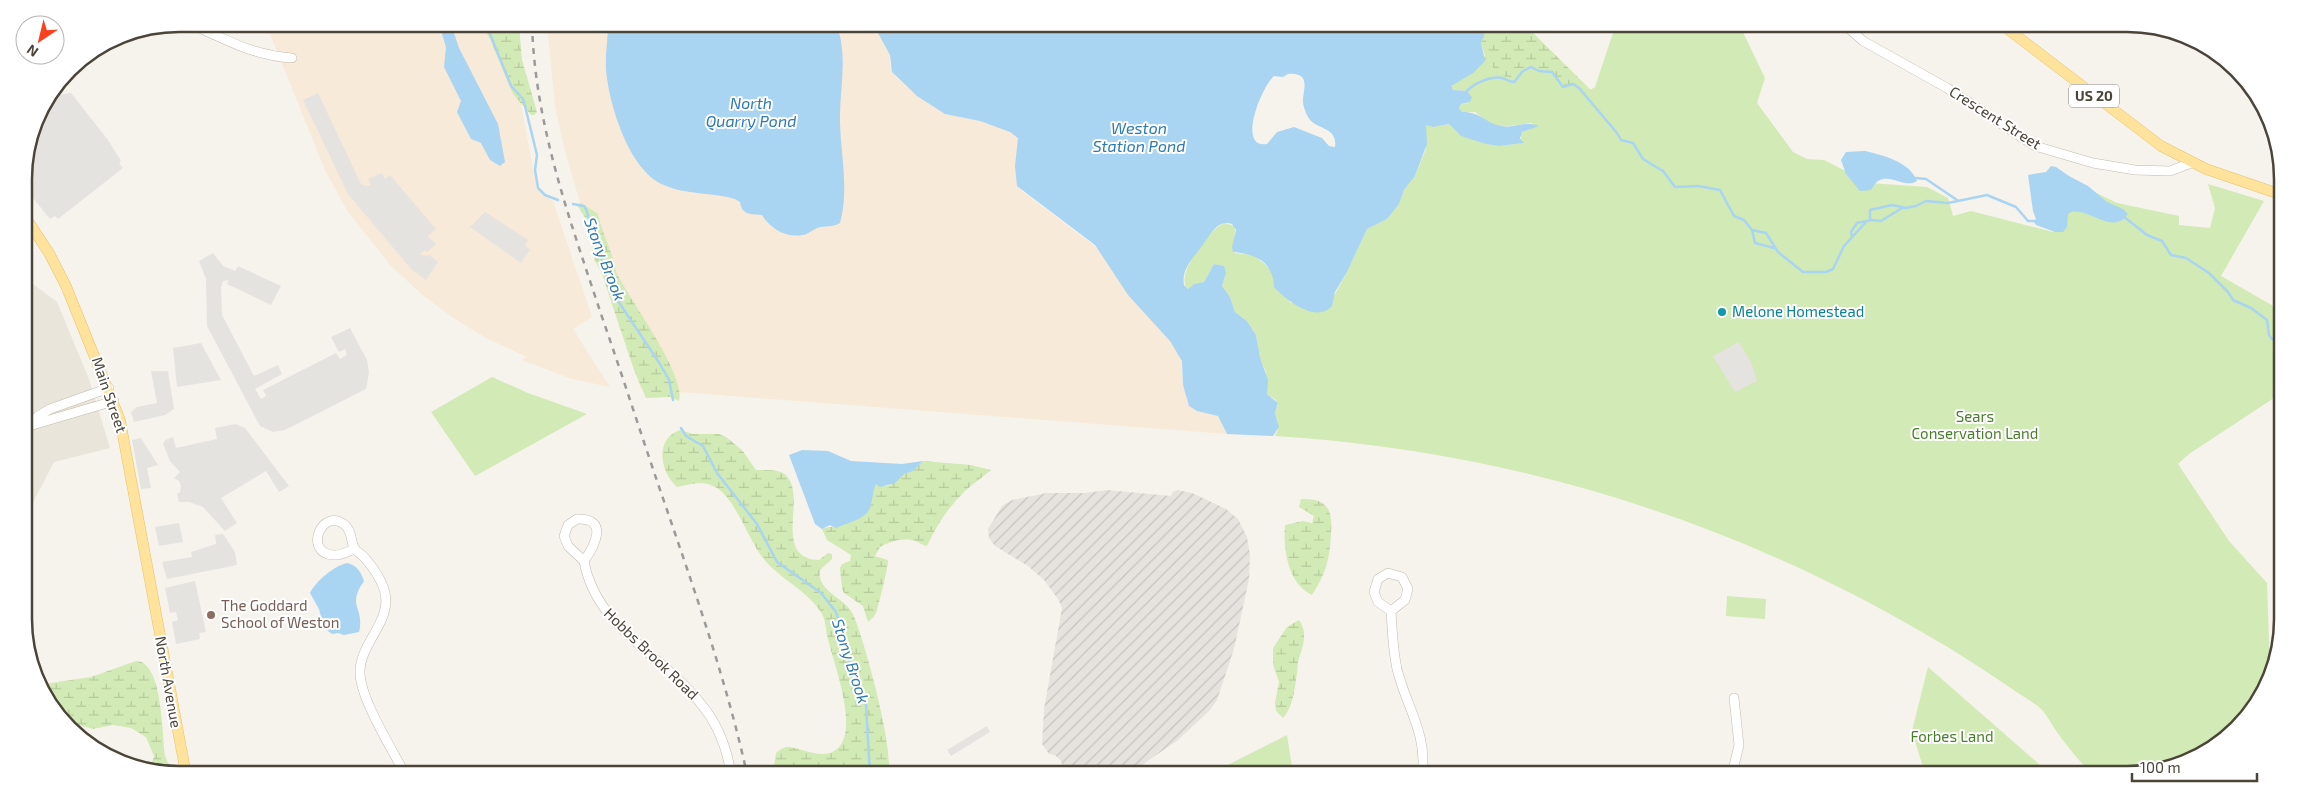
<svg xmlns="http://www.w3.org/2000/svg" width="2307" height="798" font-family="'Exo 2',sans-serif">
	<defs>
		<pattern id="industrial-furrows" width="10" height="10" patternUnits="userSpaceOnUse" patternTransform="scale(1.25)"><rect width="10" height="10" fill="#e6e2dd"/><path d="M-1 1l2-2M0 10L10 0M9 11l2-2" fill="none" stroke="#c7c3be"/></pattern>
		<pattern id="wetland-marsh" width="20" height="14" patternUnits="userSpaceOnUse" patternTransform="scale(1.25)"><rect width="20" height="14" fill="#d2eab5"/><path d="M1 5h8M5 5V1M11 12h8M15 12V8" fill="none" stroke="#b6ca9c"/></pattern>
	</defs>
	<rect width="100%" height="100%" fill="#f6f3ec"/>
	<path fill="#eae5da" d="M 25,278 L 57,302 L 89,379 L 110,448 L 54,462 L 26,516 Z"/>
	<path fill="#f7ead8" d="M 266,24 L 485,24 L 520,99 L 537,190 L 553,201 L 592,317 L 573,329 L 610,387 L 572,379 L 522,360 L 527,357 L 486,338 L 452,317 L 425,297 L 391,266 L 348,212 L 325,170 Z
		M 547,24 L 873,24 L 890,55 L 890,65 L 895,76 L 917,96 L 945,114 L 980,121 L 1010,132 L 1019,138 L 1017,151 L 1022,191 L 1097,248 L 1128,295 L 1166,336 L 1178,352 L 1182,361 L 1183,385 L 1189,406 L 1197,411 L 1218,416 L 1227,434 L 641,389 L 612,304 L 617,301 L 592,226 L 581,206 L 565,151 L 555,106 Z"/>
	<path fill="url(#industrial-furrows)" d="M 1107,490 L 1171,496 L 1173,492 L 1177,490 L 1192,493 L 1226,509 L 1238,519 L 1247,537 L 1250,555 L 1249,579 L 1234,649 L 1217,700 L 1210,710 L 1178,740 L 1129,774 L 1065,774 L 1061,761 L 1055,755 L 1049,754 L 1042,744 L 1044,709 L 1062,608 L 1058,599 L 1044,580 L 1028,566 L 995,546 L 989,538 L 988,529 L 1002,506 L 1012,500 L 1047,493 L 1085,493 Z"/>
	<path fill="url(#wetland-marsh)" d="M 481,24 L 519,24 L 522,60 L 537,112 L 534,115 L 531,115 L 513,94 L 490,39 Z
		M 1478,24 L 1524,24 L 1593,92 L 1614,97 L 1452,85 L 1485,56 L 1481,42 C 1486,34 1483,30 1478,24 Z
		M 581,203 L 598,214 C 602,234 613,252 616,272 C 629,299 687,376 679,401 L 670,397 L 646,398 L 634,370 L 601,271 L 595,261 L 586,219 L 577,205 Z
		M 680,430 L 693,434 L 719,434 L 726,437 L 742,450 L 756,470 C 764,470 777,469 783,473 C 811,491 769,558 819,560 L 828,553 L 832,554 L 832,559 L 820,570 C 816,591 845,598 853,614 C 864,639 895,751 888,774 L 773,774 L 776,753 C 780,750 785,746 790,747 C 804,749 827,762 840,746 C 857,724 834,664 828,639 C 826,632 826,621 822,614 C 807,589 776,578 760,554 C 747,535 735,500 717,488 C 704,479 690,484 677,487 C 660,472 654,439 680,430 Z
		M 923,461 L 971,465 L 991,470 C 982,478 971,485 963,493 C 948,508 936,526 927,546 C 922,545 920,543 916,541 C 903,537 891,541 880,547 L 875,556 L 888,560 C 889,564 879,603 877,610 C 876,615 872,619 868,622 L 863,606 L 844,593 L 842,589 L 840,568 L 842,564 L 850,561 L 851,555 L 827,540 L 822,529 C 829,526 835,527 841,525 C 871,515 866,511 876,484 C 894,491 895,477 907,472 C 914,469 917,467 923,461 Z
		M 1301,499 C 1327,498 1333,509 1331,533 C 1330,558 1326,574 1312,595 C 1288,584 1283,549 1285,525 L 1303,521 L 1312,523 L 1314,516 L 1299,507 Z
		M 1299,620 C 1309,633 1302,648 1298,662 C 1297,666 1298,669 1297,673 C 1295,687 1293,708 1283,718 L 1276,711 L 1275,703 L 1279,682 L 1273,665 L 1273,648 L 1287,627 Z
		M 136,661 C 163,661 162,735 165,755 C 167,762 171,767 172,773 L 145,769 L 151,765 L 154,756 L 146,737 L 131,728 L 113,725 L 93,729 L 62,720 L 44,684 L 91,677 Z"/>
	<path fill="#d2eab5" d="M 1627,24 L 1739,24 L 1765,78 L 1757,103 L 1793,152 L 1807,159 L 1824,160 L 1869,183 L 1927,187 L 1948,198 L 1953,216 L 1971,211 L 2053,232 L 2068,179 L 2117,203 L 2179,216 L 2179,225 L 2210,228 L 2215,208 L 2208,184 L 2264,201 L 2221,276 L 2282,311 L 2282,319 L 2273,337 L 2282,352 L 2283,392 L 2189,454 L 2178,464 L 2229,541 L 2267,583 L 2270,673 L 2272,674 L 2251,713 L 2222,742 L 2178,766 L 2138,774 L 2091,774 C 2080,761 2069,749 2059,735 C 2053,727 2048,716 2041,709 C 2034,702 2023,697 2015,691 C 1986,671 1957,652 1927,635 C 1728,518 1505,450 1275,436 C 1280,428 1278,421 1275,413 L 1278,405 L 1276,400 L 1267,394 L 1266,372 L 1260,357 L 1256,335 L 1247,321 L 1235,312 L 1230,297 L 1222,286 L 1225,277 L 1224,266 L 1214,264 L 1204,282 L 1194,284 L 1188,289 C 1173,276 1210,229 1224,223 L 1235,226 L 1234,253 L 1254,255 L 1270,269 L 1273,274 L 1274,283 L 1291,303 L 1334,296 L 1347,272 L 1367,229 L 1387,219 L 1399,204 L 1404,190 L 1415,176 L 1426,149 L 1426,125 L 1433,127 L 1449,124 L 1458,133 L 1486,144 L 1499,146 L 1523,143 L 1520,135 L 1522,132 L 1534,127 L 1532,123 L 1501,127 L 1487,121 L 1475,112 L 1462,112 L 1459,108 L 1461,104 L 1468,103 L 1472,97 L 1467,91 L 1453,90 L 1450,86 L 1473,73 L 1485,61 L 1512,82 L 1523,71 L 1531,67 L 1539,71 L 1552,72 L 1563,87 L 1573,84 L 1584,94 L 1595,87 L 1614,30 Z
		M 492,377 L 528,393 L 587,414 L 475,476 L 431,412 Z
		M 1727,596 L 1766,599 L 1765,619 L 1726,616 Z
		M 1928,667 L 2047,771 L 2045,774 L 1925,774 L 1912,731 Z
		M 1287,735 L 1293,774 L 1210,774 Z"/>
	<path fill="#e5e3e0" d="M 71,93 L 108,140 L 121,161 L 119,163 L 123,168 L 58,219 L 55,216 L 50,219 L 24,187 L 24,169 L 40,111 L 57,95 Z
		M 318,93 L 361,184 L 366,186 L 371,185 L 368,179 L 382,173 L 385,179 L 390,175 L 436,229 L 428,236 L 436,244 L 427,252 L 425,250 L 420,254 L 425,256 L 429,255 L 438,262 L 426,280 L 412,270 L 348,194 L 303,100 Z
		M 485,212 L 528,240 L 525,245 L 530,250 L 521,263 L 470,227 Z
		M 213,253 L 223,266 L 235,271 L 238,266 L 281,286 L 271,305 L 227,284 L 229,280 L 223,281 L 221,287 L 222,315 L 254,376 L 278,365 L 282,374 L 255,389 L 261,399 L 266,396 L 263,390 L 336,353 L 340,359 L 347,355 L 345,349 L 339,352 L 331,337 L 350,328 L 367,360 L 369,373 L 366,389 L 285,430 L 273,432 L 260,426 L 207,326 L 206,279 L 199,261 Z
		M 1739,342 L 1751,362 L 1757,381 L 1735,392 L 1713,356 Z
		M 201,343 L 221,380 L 177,387 L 173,348 Z
		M 151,371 L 168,371 L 174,409 L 165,415 L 134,422 L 131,412 L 137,407 L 157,403 Z
		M 236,424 L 245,428 L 289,486 L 279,492 L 266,471 L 221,498 L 237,523 L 225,531 L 203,507 L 189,502 L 179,502 L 177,494 L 180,492 L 181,486 L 179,481 L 174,478 L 180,472 L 170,461 L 163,444 L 165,440 L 173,437 L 176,448 L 217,439 L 215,428 Z
		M 141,438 L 158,465 L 147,468 L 151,488 L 141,489 L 132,440 Z
		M 179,523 L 183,542 L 159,546 L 155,527 Z
		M 223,534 L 235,552 L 237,565 L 167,579 L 162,562 L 192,557 L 191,552 L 216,544 L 215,535 Z
		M 195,581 L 206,632 L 199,633 L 200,639 L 176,644 L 172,622 L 178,620 L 176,612 L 170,613 L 165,588 Z
		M 987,726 L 990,732 L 951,756 L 947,750 Z"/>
	<path fill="#a9d4f2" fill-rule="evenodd" d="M 439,24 L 451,24 L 459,48 L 498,124 L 505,162 L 500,166 L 490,160 L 481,143 L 471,139 L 457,112 L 461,101 L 444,67 L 446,47 Z
		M 608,24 L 836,24 C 849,55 839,90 840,123 C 841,156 849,191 840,223 C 833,227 828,226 821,227 C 814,228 809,234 803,235 C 785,238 771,229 762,215 C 750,214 742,215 740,202 L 735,199 C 712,192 686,195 664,185 C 629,171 609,104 606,70 C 605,55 608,39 608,24 Z
		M 873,24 L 1478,24 L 1484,31 L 1484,37 L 1481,42 L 1485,61 L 1473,73 L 1451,86 L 1453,90 L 1467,91 L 1472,97 L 1470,102 L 1461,104 L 1459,108 L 1462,112 C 1482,112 1483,122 1501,126 C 1513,129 1524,120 1539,126 L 1522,132 L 1520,138 L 1524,143 L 1499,146 L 1486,144 L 1461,136 L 1449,124 L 1433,127 L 1426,125 L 1427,144 L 1415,176 L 1404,190 L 1399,204 L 1387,219 L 1367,229 L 1347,272 L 1335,292 L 1332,306 C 1316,324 1286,300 1274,287 C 1273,261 1255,254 1233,252 L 1232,247 L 1236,230 L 1232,224 C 1217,219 1210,236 1202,246 C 1194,257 1181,269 1184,285 L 1188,289 L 1194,284 L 1204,282 L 1214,264 L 1224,266 L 1226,273 L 1222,286 L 1230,297 L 1235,312 L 1247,321 L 1256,335 L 1260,357 L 1268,380 L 1267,394 L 1278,403 L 1275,413 L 1279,427 L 1273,436 L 1227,434 L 1218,416 L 1197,411 L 1189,406 L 1183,385 L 1182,361 L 1170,341 L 1128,295 L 1095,245 L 1017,186 L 1015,166 L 1018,138 L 1010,132 L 980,121 L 945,114 L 917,96 L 892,72 L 890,55 ZM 1288,74 C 1313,72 1302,92 1303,102 C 1303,106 1306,113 1308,117 C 1315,130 1338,126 1335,147 L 1329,146 L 1322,138 L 1294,127 L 1277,132 L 1267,144 C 1236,149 1262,86 1274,76 L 1283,77 Z
		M 1865,151 C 1883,155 1910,162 1917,181 C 1905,189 1891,173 1878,181 C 1875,183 1873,187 1871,190 L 1860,191 L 1846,174 L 1841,160 L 1846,152 Z
		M 2051,166 L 2056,167 L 2069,176 L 2088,186 L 2107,202 L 2123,209 L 2128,214 C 2112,236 2091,208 2071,212 L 2068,214 L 2067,227 L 2063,232 L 2055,232 L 2036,225 L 2034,222 L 2036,219 L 2033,211 L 2028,175 L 2046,172 Z
		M 802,450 L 828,451 L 851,461 L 902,464 L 923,461 L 913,471 L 904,474 L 895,483 L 880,487 L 876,484 C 873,491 873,497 871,504 C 868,520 848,522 836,528 L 830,525 L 822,529 L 815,524 L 789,455 Z
		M 347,563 C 357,565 361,572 364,581 C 346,607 365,607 359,632 L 344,635 L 338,633 L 332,634 L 324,628 L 319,609 L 310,593 C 316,581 334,566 347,563 Z"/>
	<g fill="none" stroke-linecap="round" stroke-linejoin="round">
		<path stroke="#a9d4f2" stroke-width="2.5" d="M 486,24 L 511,86 L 523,99 L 525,106 L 537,155 L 535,170 L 538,188 L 545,195 L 558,200
			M 1467,91 C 1474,83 1491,76 1502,78 C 1507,79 1509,82 1514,82 L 1523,71 L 1531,67 L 1539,71 L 1552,72 L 1563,87 L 1573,84 L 1579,88 L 1617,133 L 1621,140 L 1633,143 L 1643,159 L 1663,171 L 1675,187 L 1698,186 L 1720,190 L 1734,216 L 1744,220 L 1752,230 L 1755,243 L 1774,248
			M 1916,178 L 1926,179 L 1957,200
			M 573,204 L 584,206 L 586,209 L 605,270 L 618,301 L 660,364 L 669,380 L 673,400
			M 2123,216 L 2147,235 L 2162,241 L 2171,255 L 2186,258 L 2209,273 L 2228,292 L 2233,300 L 2251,308 L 2267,320 L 2269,335 L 2272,339 L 2282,341
			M 1870,220 L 1870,210 L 1892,205 L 1906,208 L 1916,206 L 1926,201 L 1948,203 L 1987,195 L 2016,207 L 2028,221 L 2036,221
			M 1752,230 L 1766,233 L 1778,252 L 1803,272 L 1826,272 L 1833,269 L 1844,246 L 1865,223
			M 1852,236 L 1851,232 L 1857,223 L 1872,220 L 1881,221 L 1902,208
			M 681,428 L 686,436 L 703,446 L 717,473 L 757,524 L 777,562 L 821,593 L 836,612 L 844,635 L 849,661 L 863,693 L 866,705 L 870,774"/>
		<defs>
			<path id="minor" d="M 191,24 C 224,39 255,56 292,58
				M 1844,24 L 1863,41 L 1947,88 L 2035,146 L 2093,163 L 2135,170 L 2170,171 L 2191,163
				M 29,426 L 114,401
				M 26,429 L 38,416 L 50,409 L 109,388
				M 577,519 C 610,518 594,547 584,561 L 568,546 L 564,536 L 568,525 Z
				M 355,549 C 348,551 340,556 333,555 C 303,553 322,506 345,525 C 353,532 350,542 355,549 C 357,552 361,554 364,557 C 372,566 380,577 384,589 C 394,620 361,641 360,671 C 359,697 392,749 405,774
				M 584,561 C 596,628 662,654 701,704 C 717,723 727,749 731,774
				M 1388,573 L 1402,577 L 1408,589 L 1405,600 L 1391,611 L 1378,602 L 1374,592 L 1378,579 Z
				M 1391,611 C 1392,630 1393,650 1397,669 C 1406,706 1428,735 1422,774
				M 1732,774 L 1739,745 L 1734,698"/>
			<path id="major" d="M 2001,24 L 2161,146 L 2206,169 L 2282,195
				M 24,215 L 49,253 L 66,286 L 120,420 L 186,774"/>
		</defs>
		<use href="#minor" stroke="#c2bbae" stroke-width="10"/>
		<use href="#major" stroke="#e6c16a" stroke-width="11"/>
		<use href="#minor" stroke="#fff" stroke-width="9"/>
		<use href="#major" stroke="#ffe39c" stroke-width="10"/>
		<path stroke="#9a9a9a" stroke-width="2.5" stroke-dasharray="6 6" stroke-linecap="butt" d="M 532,24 C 535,126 570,220 602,317 C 624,380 644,444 666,507 C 696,595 727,683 747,774"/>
	</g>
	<circle fill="#0f9aa8" stroke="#fff" stroke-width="2" cx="1722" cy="312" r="5"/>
	<circle fill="#8d6e63" stroke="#fff" stroke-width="2" cx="211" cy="615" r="5"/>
	<g text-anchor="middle" stroke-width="4" stroke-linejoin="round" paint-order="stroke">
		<rect fill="#fff" stroke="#817c74" stroke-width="1" x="2069" y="84.5" width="50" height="23" rx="4"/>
		<g font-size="14" font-weight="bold" fill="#4b4439">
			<text x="2094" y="101">US 20</text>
		</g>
		<g font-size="15" fill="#4b4439" stroke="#fff">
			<text transform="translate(1995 118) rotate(32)" y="5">Crescent Street</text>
			<text transform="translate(109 395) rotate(71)" y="5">Main Street</text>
			<text transform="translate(651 654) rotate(44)" y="5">Hobbs Brook Road</text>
			<text transform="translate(168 682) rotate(80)" y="5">North Avenue</text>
		</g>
		<g font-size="15" fill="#0d838f" stroke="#fff" text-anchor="start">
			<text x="1732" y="317">Melone Homestead</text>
		</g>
		<g font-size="15" fill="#4a7f2a" stroke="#fff">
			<text x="1975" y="422">Sears<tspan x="1975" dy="17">Conservation Land</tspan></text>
			<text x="1952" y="742">Forbes Land</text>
		</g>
		<g font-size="15" fill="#785e54" stroke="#fff" text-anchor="start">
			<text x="221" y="611">The Goddard<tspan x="221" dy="17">School of Weston</tspan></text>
		</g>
		<g font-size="16" font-style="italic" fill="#2e7ab2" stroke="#fff">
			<text x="751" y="109">North<tspan x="751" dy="18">Quarry Pond</tspan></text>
			<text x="1139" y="134">Weston<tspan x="1139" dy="18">Station Pond</tspan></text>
			<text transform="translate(605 259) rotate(69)" y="6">Stony Brook</text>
			<text transform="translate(851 661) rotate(72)" y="6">Stony Brook</text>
		</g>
	</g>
	<path d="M0 0H2307V798H0ZM179 32H2127A147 147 0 0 1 2274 179V619A147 147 0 0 1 2127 766H179A147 147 0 0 1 32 619V179A147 147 0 0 1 179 32Z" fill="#fff" fill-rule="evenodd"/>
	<path fill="none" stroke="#4b4439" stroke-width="2.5" d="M179 32H2127A147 147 0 0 1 2274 179V619A147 147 0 0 1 2127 766H179A147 147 0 0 1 32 619V179A147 147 0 0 1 179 32Z"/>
	<g transform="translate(40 40) rotate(215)"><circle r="24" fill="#ffffff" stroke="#b7b4b0"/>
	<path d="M0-4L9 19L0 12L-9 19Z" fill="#fc3f1d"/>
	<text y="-8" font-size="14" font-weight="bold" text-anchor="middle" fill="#4b4439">N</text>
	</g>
	<path d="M2132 773v8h125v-8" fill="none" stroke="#4b4439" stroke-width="2.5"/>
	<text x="2140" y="773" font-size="15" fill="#4b4439" stroke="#ffffff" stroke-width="4" paint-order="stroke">100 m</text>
</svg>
